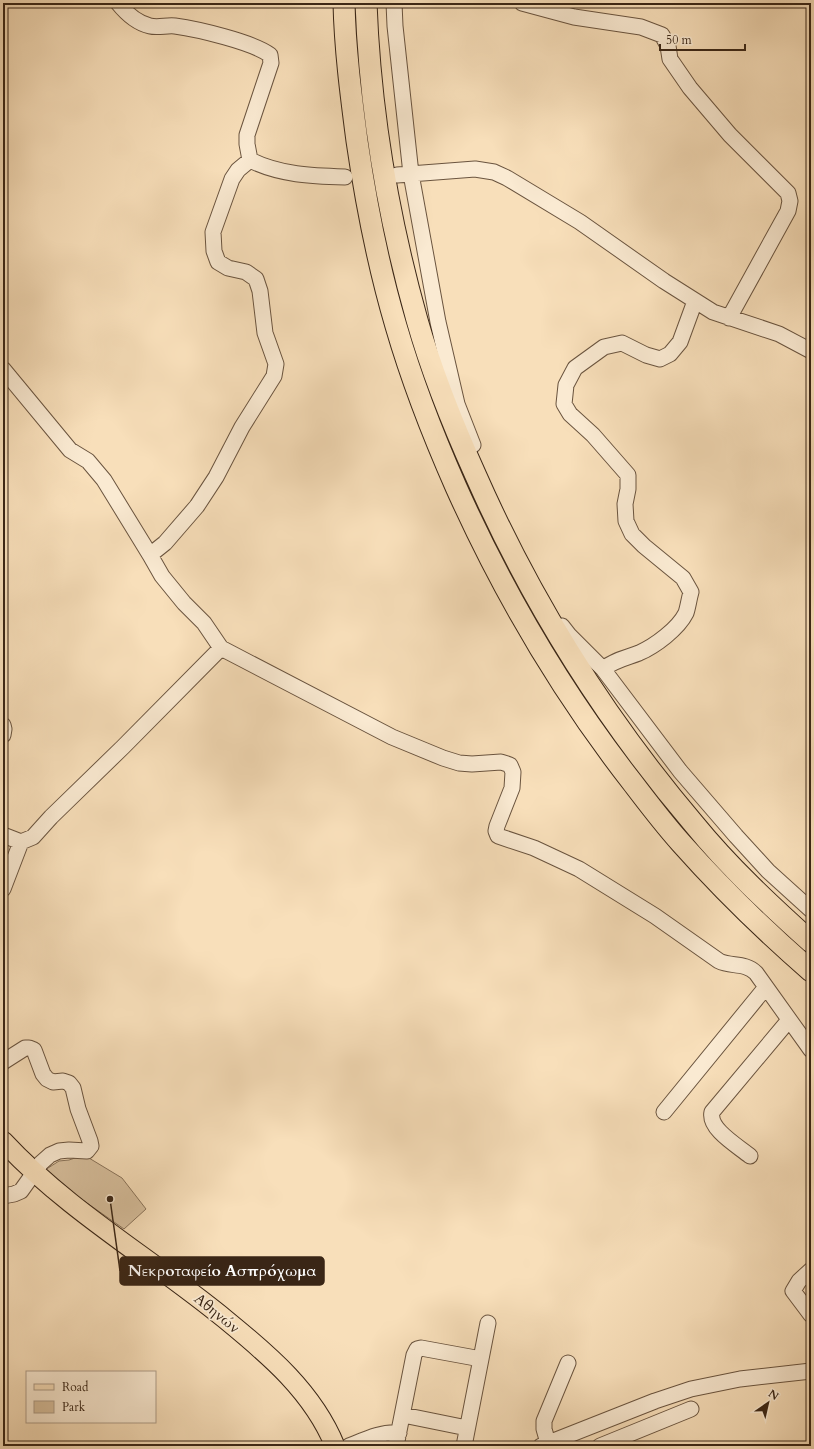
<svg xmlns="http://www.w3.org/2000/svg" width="814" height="1449" font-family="Cardo,serif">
	<rect width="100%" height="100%" fill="#f8dfba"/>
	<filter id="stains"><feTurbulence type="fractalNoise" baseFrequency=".005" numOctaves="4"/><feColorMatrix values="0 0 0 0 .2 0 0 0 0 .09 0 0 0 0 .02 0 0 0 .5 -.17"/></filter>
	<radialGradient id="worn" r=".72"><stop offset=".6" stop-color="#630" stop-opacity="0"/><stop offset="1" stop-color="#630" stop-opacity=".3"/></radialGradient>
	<path fill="#d8c09e" stroke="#89735a" d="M 352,3 L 358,3 L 384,217 L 535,614 L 795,939 L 811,953 L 811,961 L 718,872 L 621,756 L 531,618 L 452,457 L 403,324 L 369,170 Z
		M 84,1155 L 122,1178 L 146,1209 L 124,1229 L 67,1189 L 45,1170 L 59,1161 L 69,1160 Z"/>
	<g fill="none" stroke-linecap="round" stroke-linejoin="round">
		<defs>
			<path id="minor" d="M 118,3 C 126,13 137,23 150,26 C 158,28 167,25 175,26 C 197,29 253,42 270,55 L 271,63 L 247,135 L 247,144 L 250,160 C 280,175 312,176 345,177
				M 394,3 L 395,26 L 411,174 L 438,322 L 457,404 L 473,445
				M 522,3 L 574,17 L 641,27 L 662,35 L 668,46 L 670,59 L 690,88 L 730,135 L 788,193 L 790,201 L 788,211 L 729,318
				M 397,175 L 475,169 L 494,172 L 507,178 L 580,222 L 664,281 L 713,312 L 779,334 L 811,351
				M 3,369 L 70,450 L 88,461 L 104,480 L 150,555 L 162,576 L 184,603 L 204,623 L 221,648 L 392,737 L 443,758 L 459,763 L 472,764 L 501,762 L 510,765 L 513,772 L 512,788 L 497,826 L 496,831 L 498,836 L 534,848 L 579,869 L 655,916 L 719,961 C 731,967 745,962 756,973 L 811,1050
				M 150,555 L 165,543 L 197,506 L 216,477 L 242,427 L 274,376 L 276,364 L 265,333 L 260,291 L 256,279 L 246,272 L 228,268 L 218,262 L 214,251 L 213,232 L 232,179 L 238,170 L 250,160
				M 562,626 L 569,635 L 603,669 L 680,771 L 736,836 L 768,871 L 811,910
				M 603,669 C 614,660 626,658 639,653 C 655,646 678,629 686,613 C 688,607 689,599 691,592 L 683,578 L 644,546 L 632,534 L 626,521 L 625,504 L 628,489 L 628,475 L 593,435 L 570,414 L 564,404 L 566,385 L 575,368 L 604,347 L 622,343 L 646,355 L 660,359 L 670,354 L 680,342 L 695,301
				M 3,725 L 4,729 L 3,735
				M 3,835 L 21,842
				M 3,889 L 21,842 L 33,837 L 51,817 L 123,747 L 221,648
				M 3,1062 L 25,1048 L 29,1048 L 34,1050 L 43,1074 L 47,1079 L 53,1082 L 63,1081 L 69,1083 L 73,1088 L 78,1109 L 90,1141 L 91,1146 L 87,1151 L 69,1150 L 59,1151 L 50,1155 L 41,1163 L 21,1191 L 14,1194 L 3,1196
				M 664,1112 L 766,987
				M 750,1156 C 738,1146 708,1129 712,1112 L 789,1020
				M 811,1270 L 799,1281 L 793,1291 L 811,1315
				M 403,1415 L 467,1428
				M 548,1443 L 544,1429 L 544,1421 L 568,1363
				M 349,1446 C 364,1440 382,1431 399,1433
				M 396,1446 L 414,1355 L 417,1349 L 421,1348 L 481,1359
				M 464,1446 L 488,1323
				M 541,1446 L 655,1401 L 691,1389 L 740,1379 L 811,1371
				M 600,1446 L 691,1409"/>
			<path id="major" d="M 3,1141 C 68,1211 152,1259 225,1319 C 269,1355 313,1392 335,1446"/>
			<path id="highway" d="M 344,3 C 345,49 351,95 357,141 C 366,203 378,265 396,326 C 412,381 433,435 456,487 C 503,592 561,691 632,782 C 648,803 663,823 681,843 C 721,888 765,931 811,971
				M 366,3 C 370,110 388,217 417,320 C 432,373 453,425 476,476 C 532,603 604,718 694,824 C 729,867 770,905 811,942"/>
		</defs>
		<use href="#minor" stroke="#6a543f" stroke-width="17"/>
		<use href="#major" stroke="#3a2616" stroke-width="21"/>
		<use href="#highway" stroke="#3a2616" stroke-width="23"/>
		<use href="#minor" stroke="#faead2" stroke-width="15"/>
		<use href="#major" stroke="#f8dfba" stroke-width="19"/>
		<use href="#highway" stroke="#f8dfba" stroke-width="21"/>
	</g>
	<g text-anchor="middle" stroke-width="3.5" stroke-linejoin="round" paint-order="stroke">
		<g font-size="15" fill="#3a2616" stroke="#faead2">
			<text transform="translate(217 1313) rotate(39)" y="5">Αθηνών</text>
		</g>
	</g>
	<path fill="none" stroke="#3a2616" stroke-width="1.5" d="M110 1199L120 1271"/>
	<circle fill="#3a2616" stroke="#faead2" stroke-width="1.5" cx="110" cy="1199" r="4"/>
	<rect fill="#3a2616" stroke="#3a2616" stroke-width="1.5" x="120" y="1257" width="204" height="28" rx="4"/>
	<g font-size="16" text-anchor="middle" font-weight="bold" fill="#fff">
		<text x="222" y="1276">Νεκροταφείο Ασπρόχωμα</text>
	</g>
	<rect width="814" height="1449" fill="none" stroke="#f8dfba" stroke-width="16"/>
	<rect x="4" y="4" width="806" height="1441" fill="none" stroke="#3a2616" stroke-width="2"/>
	<rect x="8" y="8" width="798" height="1433" fill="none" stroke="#3a2616"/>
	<rect x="26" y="1371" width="130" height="52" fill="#faead2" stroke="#ad9c87"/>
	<rect x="34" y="1384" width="20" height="6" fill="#f8dfba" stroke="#ad9c87"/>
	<text x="62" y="1391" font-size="12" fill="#3a2616">Road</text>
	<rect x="34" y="1401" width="20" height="12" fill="#d8c09e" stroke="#ad9c87"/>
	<text x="62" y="1411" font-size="12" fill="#3a2616">Park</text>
	<g transform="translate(768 1403) rotate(34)" stroke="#faead2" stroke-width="3" paint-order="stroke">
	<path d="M0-3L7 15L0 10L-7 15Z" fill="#3a2616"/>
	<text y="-6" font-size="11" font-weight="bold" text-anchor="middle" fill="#3a2616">N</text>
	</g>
	<path d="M660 44v6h85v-6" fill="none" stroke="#3a2616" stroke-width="2"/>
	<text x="666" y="44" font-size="12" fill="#3a2616" stroke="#faead2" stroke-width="3" paint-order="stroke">50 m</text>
	<rect width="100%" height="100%" filter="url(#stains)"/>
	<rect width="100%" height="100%" fill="url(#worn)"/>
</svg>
